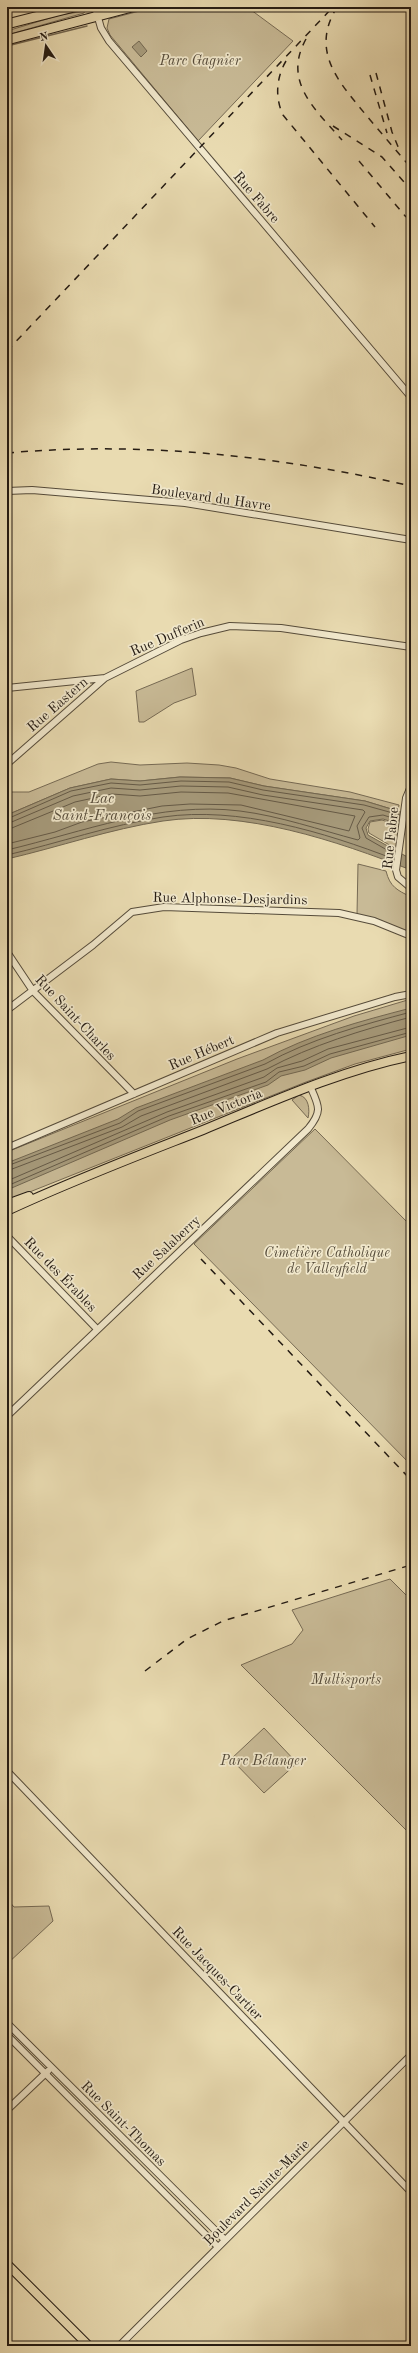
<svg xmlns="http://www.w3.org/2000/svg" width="418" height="2353" font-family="'Old Standard TT',serif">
	<rect width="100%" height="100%" fill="#e9dbb1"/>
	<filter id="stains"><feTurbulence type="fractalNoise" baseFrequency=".005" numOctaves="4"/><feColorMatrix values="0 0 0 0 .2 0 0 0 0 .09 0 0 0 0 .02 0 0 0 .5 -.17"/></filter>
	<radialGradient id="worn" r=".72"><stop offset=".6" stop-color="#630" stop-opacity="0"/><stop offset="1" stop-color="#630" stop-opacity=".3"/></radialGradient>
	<path fill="#c8ba96" stroke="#766a54" d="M 155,7 L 247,7 L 293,41 L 198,141 L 110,35 L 107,28 L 109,19 Z
		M 85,11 L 84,13 L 7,35 L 7,31 L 60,15 Z
		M 192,668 L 196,695 L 174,703 L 144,722 L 139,722 L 136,691 Z
		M 111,762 L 140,765 L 187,763 L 219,765 L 236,768 L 270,779 L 350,792 L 399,805 L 398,811 L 365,801 L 264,786 L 230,778 L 180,777 L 140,781 L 111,779 L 70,788 L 7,815 L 7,792 L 29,792 L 98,764 Z
		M 382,820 L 401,826 L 398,850 L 369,833 L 368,829 L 370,822 Z
		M 358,864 L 386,871 C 390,887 397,890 411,897 L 411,934 L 357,914 Z
		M 411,999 L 411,1049 L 355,1064 L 306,1082 L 7,1201 L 7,1152 L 237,1059 L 354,1016 Z
		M 299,1095 C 309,1097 310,1110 308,1118 L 292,1100 Z
		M 315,1129 L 411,1226 L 411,1465 L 194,1244 Z
		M 390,1579 L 411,1600 L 411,1835 L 241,1665 L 292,1644 L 303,1630 L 292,1610 Z
		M 264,1728 L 297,1763 L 264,1793 L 231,1759 Z
		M 7,1899 L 14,1907 L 49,1906 L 53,1921 L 7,1964 Z"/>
	<path fill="#a69a7b" stroke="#726751" d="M 139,41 L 147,51 L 141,57 L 132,47 Z
		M 180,777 L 230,778 L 264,786 L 365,801 L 411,815 L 411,828 L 383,819 L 370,821 L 366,828 L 368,835 L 411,859 L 411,870 C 337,841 243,809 163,821 C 110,829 59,847 7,859 L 7,815 L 70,788 L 111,779 L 140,781 Z
		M 411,1008 L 411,1035 L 331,1058 L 305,1070 L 281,1076 L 268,1085 L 170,1120 L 7,1190 L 7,1163 L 118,1119 L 136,1108 L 263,1060 C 308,1035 361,1021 411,1008 Z"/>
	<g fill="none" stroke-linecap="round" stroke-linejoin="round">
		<path stroke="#655a47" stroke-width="1" d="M 7,819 L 71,791 L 111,783 L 140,785 L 181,781 L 229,782 L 263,790 L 364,805 L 400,815
			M 7,824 L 73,796 L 111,788 L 140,790 L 181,786 L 228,787 L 263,795 L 363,810 L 365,812 L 357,826 L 360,838 L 358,840 C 320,830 280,816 240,811 C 160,801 83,832 7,850
			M 7,830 L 75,802 L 112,794 L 140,796 L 181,792 L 228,793 L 355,816 L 349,831 L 241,805 L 190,804 L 162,806 L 82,822 L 55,832 L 7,844
			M 394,854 L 366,838 L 362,828 L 369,817 L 383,815 L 399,820
			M 7,855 C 59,843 110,825 163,817 C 238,806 324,832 394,859
			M 7,1166 L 120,1123 L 138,1111 L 265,1064 C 310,1039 362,1025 411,1012
			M 7,1171 L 122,1127 L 141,1116 L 267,1069 C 312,1045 362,1030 411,1017
			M 7,1181 L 167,1112 L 264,1077 L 277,1068 L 302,1061 L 328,1049 L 411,1027
			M 7,1186 L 169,1116 L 266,1082 L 279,1072 L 304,1066 L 330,1054 L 411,1032"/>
		<path stroke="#726751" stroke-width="1.5" d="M 7,46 L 87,26"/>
		<defs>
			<path id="minor" d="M 95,7 L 101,28 L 109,41 L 411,397
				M 7,491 L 32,490 L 185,503 L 411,540
				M 7,688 L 105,678 L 181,640 L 201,633 L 230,626 L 281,628 L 411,647
				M 7,764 L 105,678
				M 411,786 L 406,798 L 396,870 L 398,877 L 411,888
				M 7,952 L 33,991 L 134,1094
				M 7,1010 L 93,945 L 132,912 L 164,907 L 339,913 L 374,921 L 411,936
				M 7,1148 L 277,1033 L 395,997 L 411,994
				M 7,1236 L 97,1329
				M 7,1416 L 308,1129 C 323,1111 319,1106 310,1086
				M 7,1771 L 411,2192
				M 7,2023 L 225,2240
				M 7,2035 L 218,2247
				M 7,2110 L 48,2071
				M 119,2346 L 411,2055"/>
			<path id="major" d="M 7,1204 L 29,1196
				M 7,1211 C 71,1181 137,1156 203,1130 C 271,1102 339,1071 411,1056
				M 7,2264 L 89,2346"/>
			<path id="highway" d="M 7,24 L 74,7
				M 7,40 L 132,7"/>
		</defs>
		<use href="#minor" stroke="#554b3a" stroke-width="8"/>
		<use href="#major" stroke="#241b13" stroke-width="10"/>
		<use href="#highway" stroke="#241b13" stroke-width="11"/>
		<use href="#minor" stroke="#f1e8cc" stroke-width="6"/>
		<use href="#major" stroke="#e9dbb1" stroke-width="8"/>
		<use href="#highway" stroke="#e9dbb1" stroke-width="9"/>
		<path stroke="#241b13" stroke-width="1.5" stroke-dasharray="7 7" stroke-linecap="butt" d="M 337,7 C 310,51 338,81 366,115 C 381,133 396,150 411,168
			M 306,39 C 282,82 316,110 342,140
			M 286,61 C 276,78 275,98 283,115 L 375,227
			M 409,72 L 411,79
			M 376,73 L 392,132 L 399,149
			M 370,75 L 387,133
			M 333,126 L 382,157 L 411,190
			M 359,161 L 406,217
			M 7,351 L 333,7
			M 7,453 C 143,441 278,456 411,486
			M 201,1259 L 411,1480
			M 145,1671 L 187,1639 L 223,1621 L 411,1565"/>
	</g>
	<g text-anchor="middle" stroke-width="3.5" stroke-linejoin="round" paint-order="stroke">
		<g font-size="14" font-style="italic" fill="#554b3a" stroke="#f1e8cc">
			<text x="200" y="65">Parc Gagnier</text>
			<text x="327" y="1257">Cimetière Catholique<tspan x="327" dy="16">de Valleyfield</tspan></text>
			<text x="346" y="1684">Multisports</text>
			<text x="263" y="1765">Parc Bélanger</text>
		</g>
		<g font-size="14" fill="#241b13" stroke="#f1e8cc">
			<text transform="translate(257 197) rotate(49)" y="5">Rue Fabre</text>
			<text transform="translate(211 497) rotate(8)" y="5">Boulevard du Havre</text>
			<text transform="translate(167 636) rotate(-23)" y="5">Rue Dufferin</text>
			<text transform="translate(57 704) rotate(-41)" y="5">Rue Eastern</text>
			<text transform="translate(390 838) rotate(-84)" y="5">Rue Fabre</text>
			<text transform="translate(230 898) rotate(1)" y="5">Rue Alphonse-Desjardins</text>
			<text transform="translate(76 1017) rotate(47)" y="5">Rue Saint-Charles</text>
			<text transform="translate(201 1052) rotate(-23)" y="5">Rue Hébert</text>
			<text transform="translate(226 1106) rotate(-22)" y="5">Rue Victoria</text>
			<text transform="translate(166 1247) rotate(-43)" y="5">Rue Salaberry</text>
			<text transform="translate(61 1274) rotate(46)" y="5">Rue des Érables</text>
			<text transform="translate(218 1973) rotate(46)" y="5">Rue Jacques-Cartier</text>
			<text transform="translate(124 2123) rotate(45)" y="5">Rue Saint-Thomas</text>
			<text transform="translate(256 2192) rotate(-45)" y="5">Boulevard Sainte-Marie</text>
		</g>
		<g font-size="15" font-style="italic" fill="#584e3d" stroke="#f1e8cc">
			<text x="102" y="803">Lac<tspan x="102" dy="17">Saint-François</tspan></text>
		</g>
	</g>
	<rect width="418" height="2353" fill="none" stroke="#e9dbb1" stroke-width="24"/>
	<rect x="8" y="8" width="402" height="2337" fill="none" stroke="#241b13" stroke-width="2"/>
	<rect x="12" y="12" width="394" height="2329" fill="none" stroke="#241b13"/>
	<g transform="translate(46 46) rotate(347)" stroke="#f1e8cc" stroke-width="3" paint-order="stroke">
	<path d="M0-3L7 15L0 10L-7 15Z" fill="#241b13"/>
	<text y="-6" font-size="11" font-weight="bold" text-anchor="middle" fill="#241b13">N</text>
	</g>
	<rect width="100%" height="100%" filter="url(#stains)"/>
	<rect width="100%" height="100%" fill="url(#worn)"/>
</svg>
